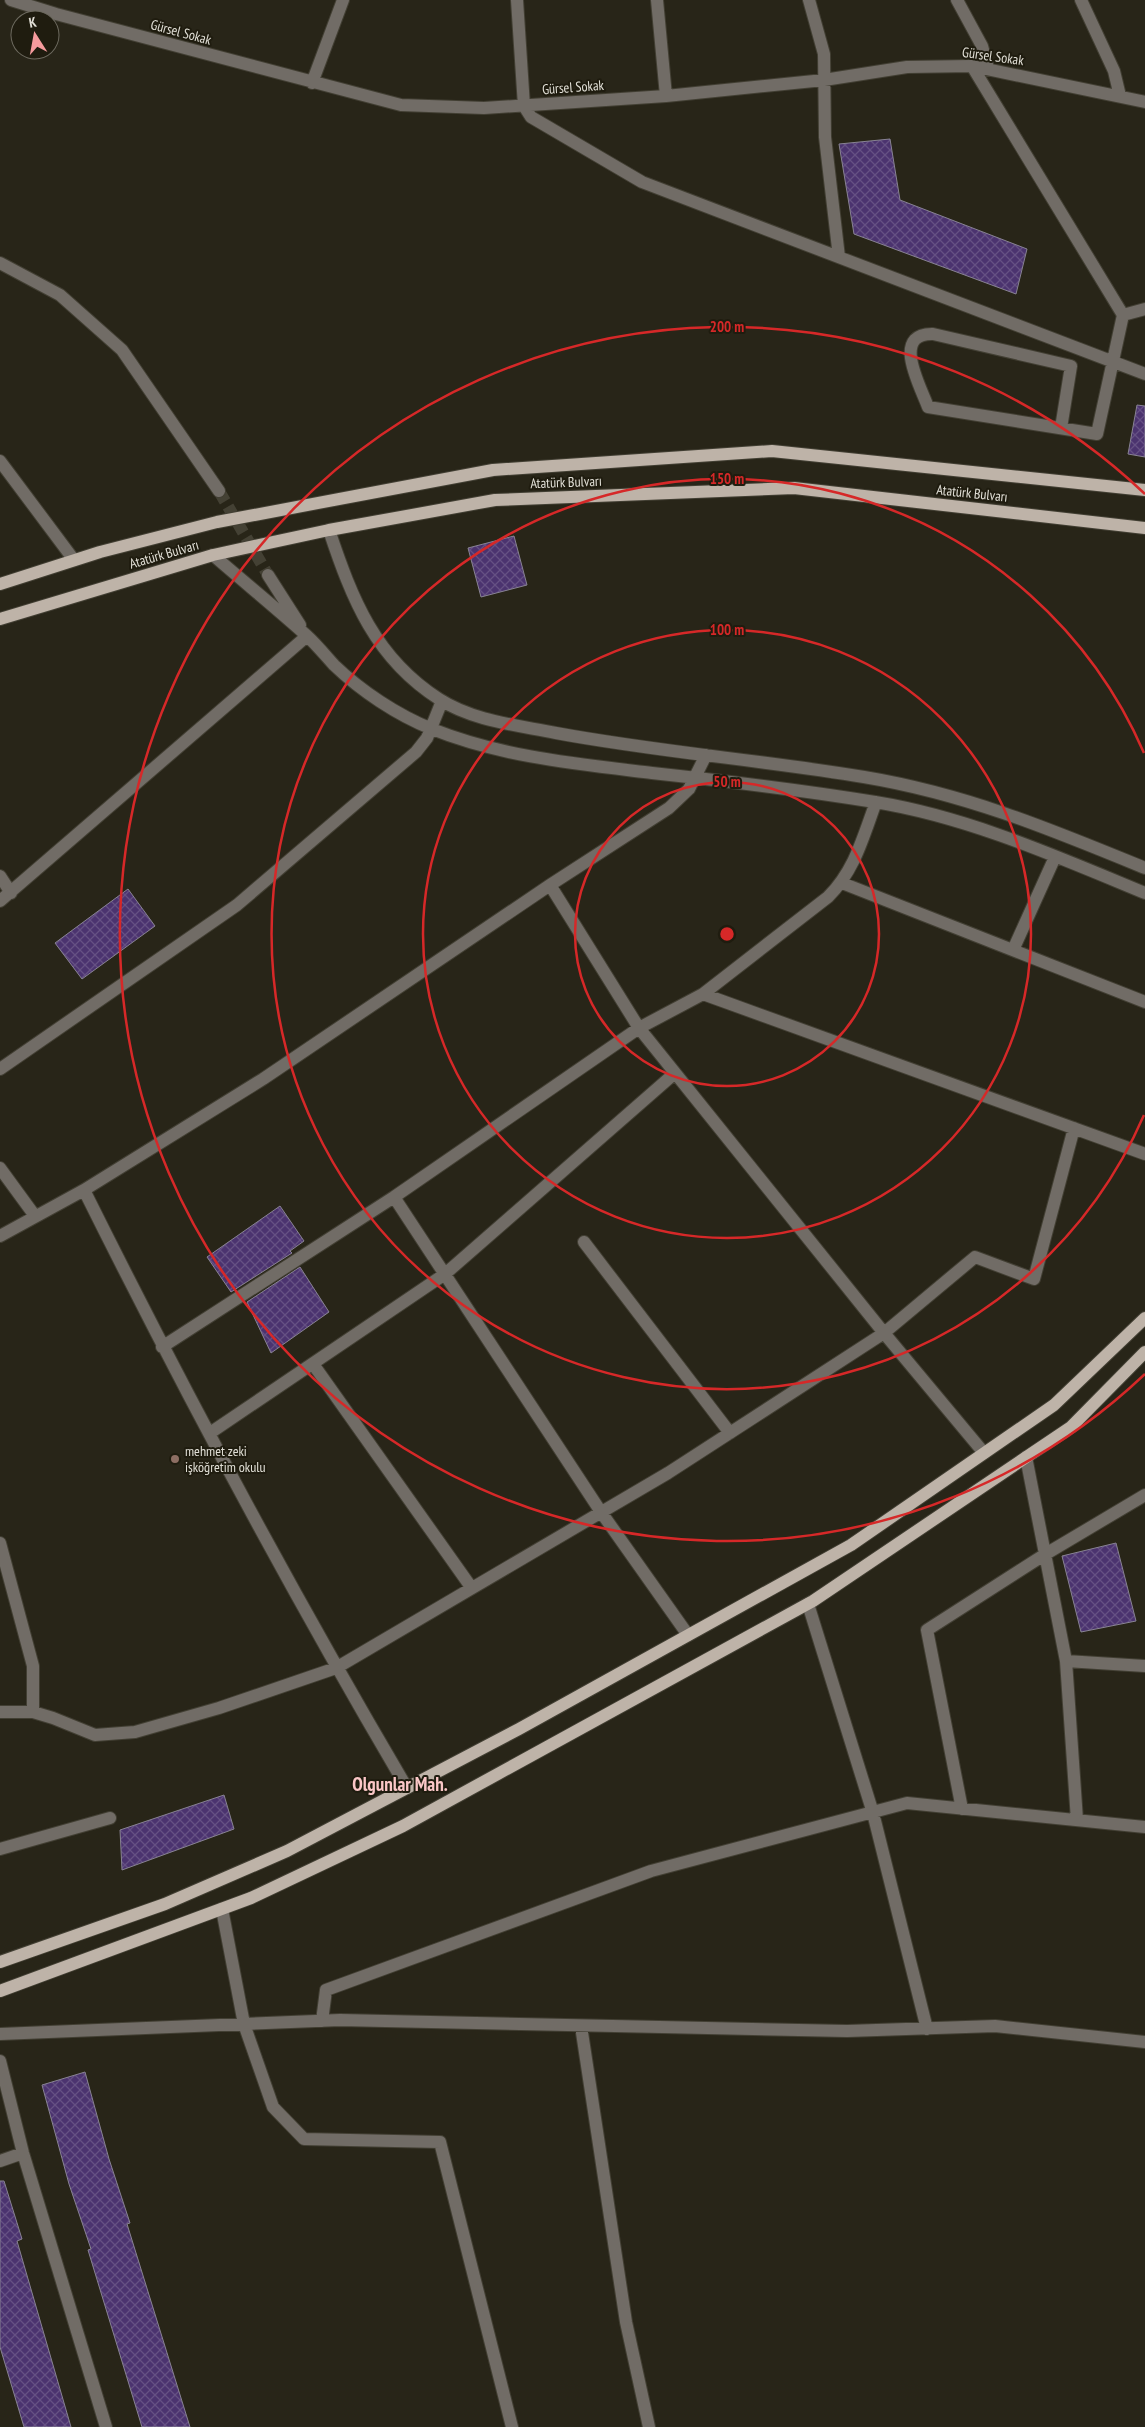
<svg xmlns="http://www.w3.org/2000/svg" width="1145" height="2427" font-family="'PT Sans Narrow',sans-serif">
	<defs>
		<pattern id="building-cross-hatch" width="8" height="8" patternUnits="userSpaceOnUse" patternTransform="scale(1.25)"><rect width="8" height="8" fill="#4b336f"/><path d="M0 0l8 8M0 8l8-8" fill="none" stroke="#655083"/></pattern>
	</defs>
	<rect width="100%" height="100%" fill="#282518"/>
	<path fill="url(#building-cross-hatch)" stroke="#888393" d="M 890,139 L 900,200 L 1027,249 L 1016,294 L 854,234 L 839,144 Z
		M 1137,405 L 1145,406 L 1145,457 L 1128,454 Z
		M 514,536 L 527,585 L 481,597 L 468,548 Z
		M 128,889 L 155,926 L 82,979 L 55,943 Z
		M 280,1206 L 304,1241 L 290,1251 L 292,1253 L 231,1292 L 207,1257 Z
		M 300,1267 L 329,1312 L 271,1353 L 247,1302 Z
		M 1116,1543 L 1136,1621 L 1081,1632 L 1062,1556 Z
		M 224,1795 L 234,1829 L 122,1870 L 120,1830 Z
		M 85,2072 L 109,2159 L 130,2223 L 127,2224 L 190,2427 L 142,2427 L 88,2250 L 91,2249 L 69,2184 L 42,2085 Z
		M 0,2181 L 4,2181 L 22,2239 L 17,2241 L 71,2427 L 24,2427 L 0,2347 Z"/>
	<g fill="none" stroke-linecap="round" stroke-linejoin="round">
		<path stroke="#444134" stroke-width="12" stroke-dasharray="12 6" stroke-linecap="butt" d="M 219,491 L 268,575"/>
		<defs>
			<path id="minor" d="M 11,0 L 56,14 L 401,105 L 484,108 L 666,96 L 824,80 L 907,67 L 972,66 L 1145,102
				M 517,0 L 524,106 L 531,117 L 642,182 L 1145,374
				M 657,0 L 666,96
				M 809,0 L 824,54 L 825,137 L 839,257
				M 957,0 L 982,46 L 988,68
				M 1081,0 L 1114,71 L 1120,96
				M 972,66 L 1123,315 L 1145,309
				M 312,83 L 343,0
				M 0,263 L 60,295 L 122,350 L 219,491
				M 1061,428 L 1071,366 L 933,334 C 890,333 921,387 928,407 L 1097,434 L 1123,315
				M 0,461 L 74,560
				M 329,530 C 352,599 375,658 439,699 C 473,721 517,725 556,733 C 658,752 762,760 864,777 C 966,794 1050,829 1145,868
				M 213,555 C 244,582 276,608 306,635 C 316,644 325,655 334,665 C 361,691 397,715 432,729 C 502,757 577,764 652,773 C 726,781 801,790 875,802 C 968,817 1058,857 1145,893
				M 268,575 L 300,625
				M 0,876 L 11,893
				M 842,883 L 1145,1002
				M 550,885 L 639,1028 L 884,1333 L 984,1453
				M 0,901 L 307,636
				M 1013,950 L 1055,857
				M 703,994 L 1145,1154
				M 0,1069 L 237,905 L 416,752 L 427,738 L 442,701
				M 0,1168 L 35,1216
				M 84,1190 C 185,1393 292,1593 407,1788
				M 394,1197 L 601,1512 L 688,1635
				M 0,1236 L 84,1190 L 263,1079 L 550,885 L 669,808 L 689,789 L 706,755
				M 584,1242 L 730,1433
				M 162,1347 L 394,1197 L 639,1028 L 703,994 L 828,897 C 855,870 863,837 876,802
				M 313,1364 L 471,1587
				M 210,1433 L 445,1274 L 675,1073
				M 1026,1457 L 1066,1661 L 1145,1666
				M 0,1543 L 33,1666 L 33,1712
				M 808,1604 L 873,1813 L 927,2029
				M 1066,1661 L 1077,1820
				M 0,1712 L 33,1712 L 53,1718 L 95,1735 L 135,1732 L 219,1708 L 336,1668 L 668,1473 L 884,1333 L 975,1257 L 1034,1279 L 1074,1128
				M 962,1809 L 927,1630 L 1044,1555 L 1145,1495
				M 0,1849 L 110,1818
				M 222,1909 L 244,2024 L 273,2107 L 304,2139 L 440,2142 L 512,2427
				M 322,2021 L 326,1990 L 651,1871 L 907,1803 L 1145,1827
				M 581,2026 L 626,2322 L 649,2427
				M 0,2034 L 340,2020 L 847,2031 L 995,2026 L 1145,2042
				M 0,2061 L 23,2153 L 106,2427
				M 0,2161 L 23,2153"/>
			<path id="major" d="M 0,584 L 100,552 L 217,522 L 493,470 L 772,451 L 1145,490
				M 0,619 L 213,555 L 329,530 L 495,500 L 794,488 L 1145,528
				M 0,1962 L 165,1904 L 287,1851 L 519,1729 L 851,1545 L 1054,1405 L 1145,1318
				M 0,1991 L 251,1898 L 403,1826 L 813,1601 L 1071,1427 L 1145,1352"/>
		</defs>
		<use href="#minor" stroke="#423f33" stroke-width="14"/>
		<use href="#major" stroke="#423f33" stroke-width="14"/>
		<use href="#minor" stroke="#716c66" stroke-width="12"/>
		<use href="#major" stroke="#beb3a8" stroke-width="12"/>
	</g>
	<g fill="none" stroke="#d62828" stroke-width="2.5">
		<circle cx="727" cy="934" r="152"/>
		<circle cx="727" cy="934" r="304"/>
		<path d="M1144 1115A455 455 0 1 1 1144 753"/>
		<path d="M1145 1374A607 607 0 1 1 1145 494"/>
	</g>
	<circle fill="#8d6e63" stroke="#1f1c0f" stroke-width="2" cx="175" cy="1459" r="5"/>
	<g text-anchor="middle" stroke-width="4" stroke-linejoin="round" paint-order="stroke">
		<g font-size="14" fill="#e1dfd6" stroke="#1f1c0f">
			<text transform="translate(181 32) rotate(15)" y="5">Gürsel Sokak</text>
			<text transform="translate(993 56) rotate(8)" y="5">Gürsel Sokak</text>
			<text transform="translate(573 87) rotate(-4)" y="5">Gürsel Sokak</text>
			<text transform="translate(566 482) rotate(-2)" y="5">Atatürk Bulvarı</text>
			<text transform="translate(972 493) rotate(6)" y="5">Atatürk Bulvarı</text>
			<text transform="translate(164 554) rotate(-16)" y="5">Atatürk Bulvarı</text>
		</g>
		<g font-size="14" fill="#e1dfd6" stroke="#1f1c0f" text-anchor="start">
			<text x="185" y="1456">mehmet zeki<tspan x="185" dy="16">işköğretim okulu</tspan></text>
		</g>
		<g font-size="19" font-weight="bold" fill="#fbc7c7" stroke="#1f1c0f">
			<text x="400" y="1791">Olgunlar Mah.</text>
		</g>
	</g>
	<circle cx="727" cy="934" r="8" fill="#d62828" stroke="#1f1c0f" stroke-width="2.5"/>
	<g font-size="15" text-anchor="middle" font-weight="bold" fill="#d62828" stroke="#1f1c0f" stroke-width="4" stroke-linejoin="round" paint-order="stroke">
		<text x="727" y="332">200 m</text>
		<text x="727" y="484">150 m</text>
		<text x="727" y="635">100 m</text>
		<text x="727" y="787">50 m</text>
	</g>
	<g transform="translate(35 35) rotate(349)"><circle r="24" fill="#1f1c0f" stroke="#6d6a5f"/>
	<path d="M0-4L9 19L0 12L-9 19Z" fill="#f59b9d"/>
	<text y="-8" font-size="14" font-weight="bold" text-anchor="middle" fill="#e1dfd6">K</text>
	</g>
</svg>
